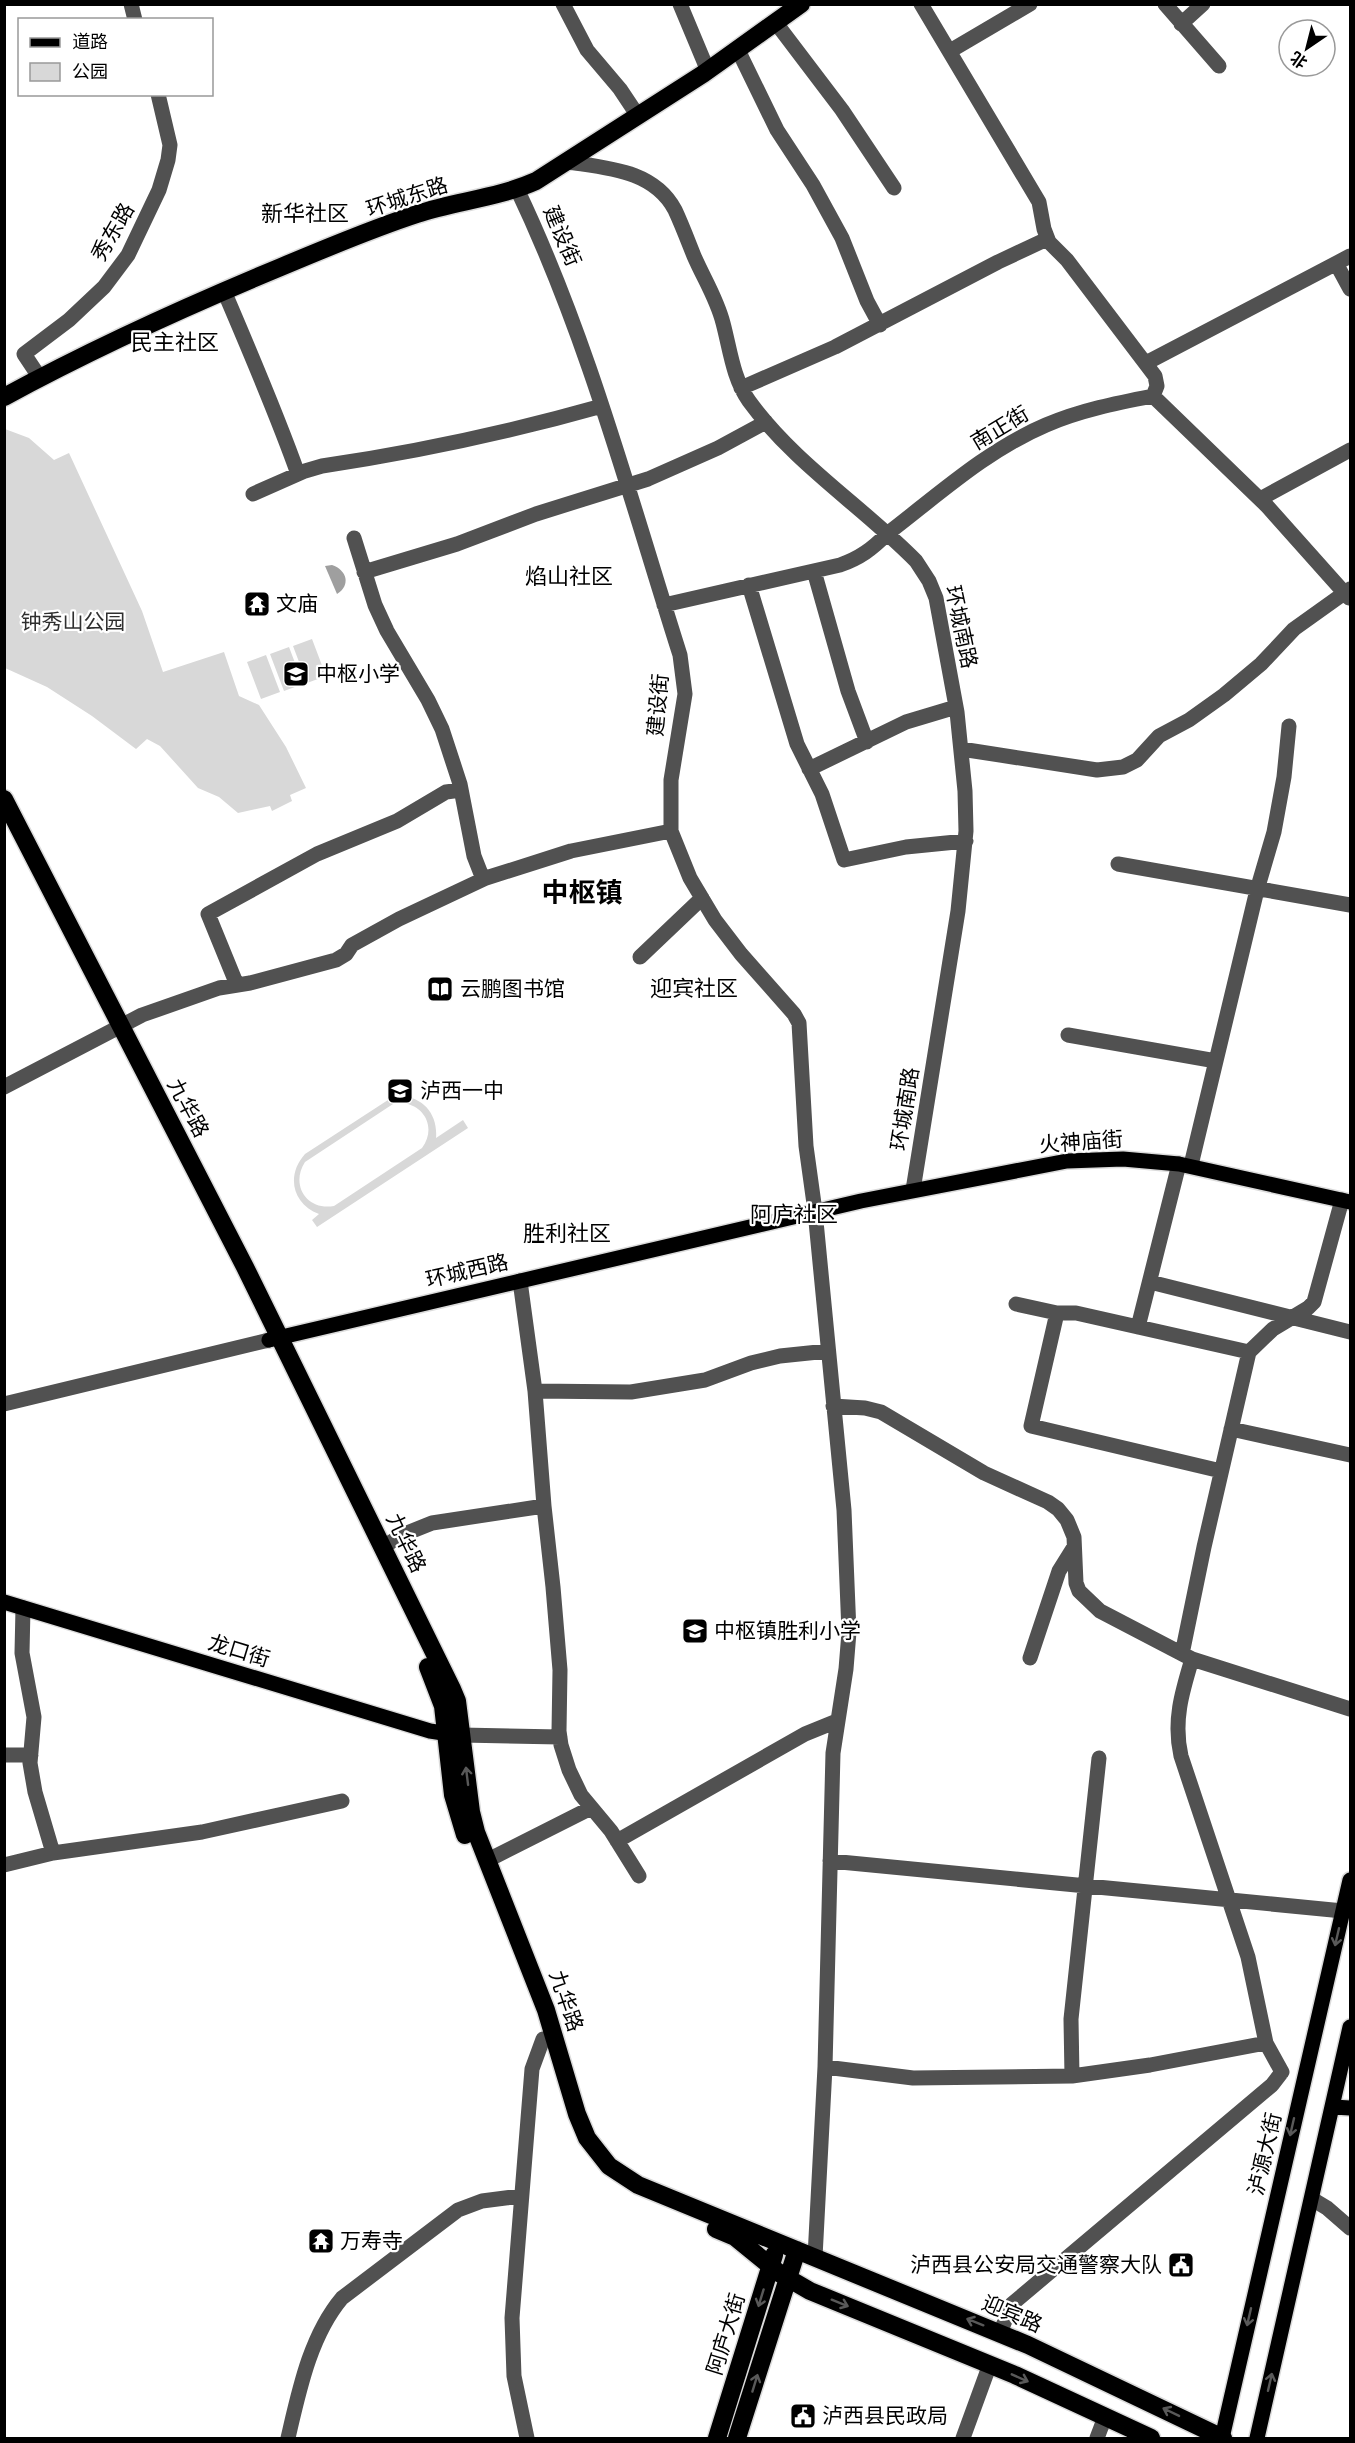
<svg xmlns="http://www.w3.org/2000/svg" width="1355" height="2443" font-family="Cabin,'Noto Sans SC',sans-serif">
	<rect width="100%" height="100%" fill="#fff"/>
	<path fill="#d8d8d8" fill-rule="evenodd" d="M 5,429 L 29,438 L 54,460 L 69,453 L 142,611 L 163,672 L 224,652 L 239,696 L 259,705 L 286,747 L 306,788 L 290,795 L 292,801 L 272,811 L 270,806 L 238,813 L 219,797 L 198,788 L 160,746 L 147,739 L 136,749 L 92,716 L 47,687 L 5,668 Z
		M 312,639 L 326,676 L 307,683 L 293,646 Z
		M 289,647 L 303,684 L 284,691 L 270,654 Z
		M 266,655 L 280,692 L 261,699 L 247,662 Z
		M 400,1096 C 424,1097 438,1115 436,1138 L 463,1120 L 468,1128 L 317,1227 L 312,1220 L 319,1214 C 292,1204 286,1175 305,1154 L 388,1100 ZM 404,1103 C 426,1107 436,1129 422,1148 L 334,1206 C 307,1211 290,1185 305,1162 L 393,1104 Z"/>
	<path fill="#9f9f9f" d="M 332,565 C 347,570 351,585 337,594 L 325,566 Z"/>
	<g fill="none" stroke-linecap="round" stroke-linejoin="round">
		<defs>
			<path id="major" d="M 269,1340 L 861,1201 L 1067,1161 L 1123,1159 L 1179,1164 L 1350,1202
				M 4,1602 L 430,1731 L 456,1735
				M 1333,2107 L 1350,2108
				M 1222,2438 L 1350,1880
				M 1257,2438 L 1350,2027"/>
			<path id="highway" d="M 4,397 C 94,348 187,306 281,267 C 326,248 371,229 417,214 C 456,201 498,198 536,181 L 703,74 L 801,4
				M 4,799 L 245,1267 L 452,1689 L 457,1701 L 471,1812 L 476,1832 L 546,2010 L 577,2114 L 587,2138 L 609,2166 L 638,2185 L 1028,2345 L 1223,2438
				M 428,1667 L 443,1706 L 453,1795 L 465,1835
				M 716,2229 L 735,2237 L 779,2273 L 810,2291 L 1015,2375 L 1151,2438
				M 717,2438 L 774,2255
				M 737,2438 L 797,2250"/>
		</defs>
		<use href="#major" stroke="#dbdbdb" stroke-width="18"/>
		<use href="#highway" stroke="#dbdbdb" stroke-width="21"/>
		<path stroke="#515151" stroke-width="15" d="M 131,4 L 135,20
			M 563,4 L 587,50 L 620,89 L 638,116
			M 680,4 L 708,71
			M 921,4 L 1039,202 L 1044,229 L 1049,242 L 1067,260 L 1155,376 L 1157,386 L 1153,396
			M 1165,4 L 1219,66
			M 776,23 L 842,110 L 894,188
			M 1181,24 L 1203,4
			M 738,50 L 777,130 L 813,185 L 842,238 L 867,301 L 880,325
			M 950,51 L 1030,4
			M 568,162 C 607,168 654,170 675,210 C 682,225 688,241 694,256 C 704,279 717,299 723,323 C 730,349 733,379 749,401 C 795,464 862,506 916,561 L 929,581 L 936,598 L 957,712 L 965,791 L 966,831 L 958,911 L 913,1190
			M 517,189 C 588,338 630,498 680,655 L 685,694 L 671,780 L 671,831 L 690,878 L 715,920 L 741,954 L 794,1014 L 799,1023 L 806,1146 L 815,1211 L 844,1510 L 849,1632 L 846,1669 L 833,1753 L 825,2067 L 815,2257
			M 1337,265 L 1350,289
			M 224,291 C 250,352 276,412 298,474
			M 1146,363 L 1350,256
			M 40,378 L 24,354 L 69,320 L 104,287 L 128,255 L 159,190 L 168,160 L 170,145 L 158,94
			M 741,388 L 835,347 L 998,262 L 1047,239
			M 1153,396 L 1267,506 L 1349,598
			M 253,494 L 305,471 L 322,466 C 417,452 510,432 602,406
			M 1260,499 L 1350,450
			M 354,538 L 375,605 L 387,631 L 428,700 L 442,729 L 460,784 L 474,856 L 483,879
			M 814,571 L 848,691 L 867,742
			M 364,572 L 457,544 L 536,514 L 648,479 L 718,448 L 766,422
			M 749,585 L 797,744 L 822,794 L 844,860 L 906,847 L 966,841
			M 664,605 L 840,565 C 860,558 872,549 887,534 C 938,495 987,450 1046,425 C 1081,410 1117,403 1153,396
			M 961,749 L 1097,770 L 1123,767 L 1137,760 L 1159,736 L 1189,720 L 1224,695 L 1261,664 L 1294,629 L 1350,589
			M 809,769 L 906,722 L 956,707
			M 1118,864 L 1350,905
			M 640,957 L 702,898
			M 237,985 L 208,914 L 317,854 L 397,821 L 446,792 L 461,790
			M 1068,1035 L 1216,1061
			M 4,1087 L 142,1015 L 219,988 L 250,983 L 336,960 L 346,954 L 352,945 L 399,919 L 486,878 L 571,851 L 671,831
			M 1191,1165 L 1257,890 L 1274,832 L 1284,777 L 1289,726
			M 520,1281 L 535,1391 L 544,1506 L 553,1587 L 560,1670 L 559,1731 L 561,1745 L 569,1770 L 581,1795 L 611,1831 L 639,1876
			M 1150,1282 L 1350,1332
			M 1016,1304 L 1057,1313 L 1076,1313 L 1249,1352
			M 1057,1313 L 1031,1426 L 1221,1471
			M 1138,1327 L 1179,1164
			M 535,1391 L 631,1392 L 705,1380 L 751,1363 L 780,1356 L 828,1351
			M 4,1404 L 269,1340
			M 833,1406 L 865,1408 L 881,1412 L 984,1473 L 1048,1502 L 1058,1509 L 1067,1520 L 1074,1537 L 1076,1583 L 1079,1591 L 1100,1611 L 1192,1659 L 1350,1709
			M 1231,1429 L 1350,1455
			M 383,1547 L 402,1535 L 432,1523 L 544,1506
			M 23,1608 L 22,1653 L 34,1717 L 30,1763 L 35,1792 L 53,1853
			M 1182,1654 L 1204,1547 L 1249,1352 L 1273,1329 L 1308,1308 L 1314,1302 L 1342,1200
			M 1030,1658 L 1059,1571 L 1074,1547
			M 1192,1659 C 1182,1692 1173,1721 1181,1756 L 1248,1957 L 1266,2043 L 1282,2072
			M 461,1735 L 560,1737
			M 4,1755 L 31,1755
			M 617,1841 L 805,1734 L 837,1721
			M 488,1860 L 591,1808
			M 830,1861 L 1343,1911
			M 4,1865 L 53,1853 L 202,1832 L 342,1801
			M 825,2067 L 913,2078 L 1072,2076 L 1150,2065 L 1266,2043
			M 1072,2076 L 1071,2019 L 1099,1758
			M 1312,2199 L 1327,2208 L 1350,2228
			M 1000,2333 L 1012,2304 L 1272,2085 L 1282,2072
			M 288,2438 C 299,2391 310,2336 342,2298 L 458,2210 L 482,2201 L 521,2196
			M 527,2438 L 514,2376 L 512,2318 L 532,2069 L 543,2039
			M 963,2438 L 990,2364
			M 1097,2438 L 1105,2417"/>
		<use href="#major" stroke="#000" stroke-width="15"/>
		<use href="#highway" stroke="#000" stroke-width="18"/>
	</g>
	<defs><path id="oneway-shaft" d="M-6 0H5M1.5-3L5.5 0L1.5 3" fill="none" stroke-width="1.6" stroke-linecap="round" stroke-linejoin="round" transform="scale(1.5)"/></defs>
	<g stroke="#595959">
		<use href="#oneway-shaft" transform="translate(467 1776) rotate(-97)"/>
		<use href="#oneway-shaft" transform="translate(1337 1937) rotate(103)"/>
		<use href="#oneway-shaft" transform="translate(1292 2127) rotate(103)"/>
		<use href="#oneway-shaft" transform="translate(761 2298) rotate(107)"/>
		<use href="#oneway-shaft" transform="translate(840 2303) rotate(22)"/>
		<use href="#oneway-shaft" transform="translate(1249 2317) rotate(103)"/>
		<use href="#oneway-shaft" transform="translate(975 2322) rotate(-158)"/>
		<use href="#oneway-shaft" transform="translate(1020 2378) rotate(24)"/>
		<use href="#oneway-shaft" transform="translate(1270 2382) rotate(-77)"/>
		<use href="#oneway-shaft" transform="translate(755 2383) rotate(-73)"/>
		<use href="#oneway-shaft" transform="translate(1171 2412) rotate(-154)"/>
	</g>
	<defs>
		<symbol id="temple-square" viewBox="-11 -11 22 22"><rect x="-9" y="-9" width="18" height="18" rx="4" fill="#000" stroke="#fff"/><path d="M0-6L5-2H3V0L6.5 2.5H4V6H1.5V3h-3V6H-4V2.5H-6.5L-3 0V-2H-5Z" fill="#fff"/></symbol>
		<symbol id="school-square" viewBox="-11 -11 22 22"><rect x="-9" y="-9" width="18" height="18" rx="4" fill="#000" stroke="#fff"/><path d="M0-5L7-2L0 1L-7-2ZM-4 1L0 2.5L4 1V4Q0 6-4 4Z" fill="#fff"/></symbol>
		<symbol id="library-square" viewBox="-11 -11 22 22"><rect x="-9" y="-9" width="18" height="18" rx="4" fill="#000" stroke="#fff"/><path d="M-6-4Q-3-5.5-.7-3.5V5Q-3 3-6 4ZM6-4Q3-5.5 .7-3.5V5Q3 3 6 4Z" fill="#fff"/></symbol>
		<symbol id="civic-square" viewBox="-11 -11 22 22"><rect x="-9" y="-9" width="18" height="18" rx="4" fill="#000" stroke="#fff"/><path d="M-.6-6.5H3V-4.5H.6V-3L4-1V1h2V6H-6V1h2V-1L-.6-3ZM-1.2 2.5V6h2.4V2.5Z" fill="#fff"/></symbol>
	</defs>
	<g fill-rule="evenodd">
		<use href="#temple-square" x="242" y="589" width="30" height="30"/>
		<use href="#school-square" x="281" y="659" width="30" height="30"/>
		<use href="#library-square" x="425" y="974" width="30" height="30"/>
		<use href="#school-square" x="385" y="1076" width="30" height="30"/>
		<use href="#school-square" x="680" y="1616" width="30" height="30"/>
		<use href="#temple-square" x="306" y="2226" width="30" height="30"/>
		<use href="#civic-square" x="1166" y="2250" width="30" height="30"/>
		<use href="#civic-square" x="788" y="2401" width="30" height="30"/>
	</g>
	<g text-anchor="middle" stroke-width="4.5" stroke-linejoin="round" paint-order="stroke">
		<g font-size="21" fill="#000" stroke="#fff">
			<text transform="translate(407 197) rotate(-18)" y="7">环城东路</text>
			<text transform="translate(113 232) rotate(-60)" y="7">秀东路</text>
			<text transform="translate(562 236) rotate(67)" y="7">建设街</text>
			<text transform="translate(1000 428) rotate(-31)" y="7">南正街</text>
			<text transform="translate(961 627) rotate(78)" y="7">环城南路</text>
			<text transform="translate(658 705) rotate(-85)" y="7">建设街</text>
			<text transform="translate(188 1108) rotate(62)" y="7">九华路</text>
			<text transform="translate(905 1109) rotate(-81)" y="7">环城南路</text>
			<text transform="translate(1081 1142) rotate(-4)" y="7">火神庙街</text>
			<text transform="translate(467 1271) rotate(-13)" y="7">环城西路</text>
			<text transform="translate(406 1543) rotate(64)" y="7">九华路</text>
			<text transform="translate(239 1651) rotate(17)" y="7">龙口街</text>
			<text transform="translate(566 2001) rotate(71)" y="7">九华路</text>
			<text transform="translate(1265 2154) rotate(-77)" y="7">泸源大街</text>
			<text transform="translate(1012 2314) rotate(23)" y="7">迎宾路</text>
			<text transform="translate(726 2334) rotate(-73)" y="7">阿庐大街</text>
		</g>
		<g font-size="21" fill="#000" stroke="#fff" text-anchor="start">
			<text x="276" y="611">文庙</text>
			<text x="316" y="681">中枢小学</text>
			<text x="460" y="996">云鹏图书馆</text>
			<text x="420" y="1098">泸西一中</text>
			<text x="714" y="1638">中枢镇胜利小学</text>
			<text x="340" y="2248">万寿寺</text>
			<text x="1162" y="2272" text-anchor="end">泸西县公安局交通警察大队</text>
			<text x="822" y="2423">泸西县民政局</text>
		</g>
		<g font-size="21" fill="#2f2f2f" stroke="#fff">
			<text x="73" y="629">钟秀山公园</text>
		</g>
		<g font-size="22" fill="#000" stroke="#fff">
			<text x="305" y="221">新华社区</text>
			<text x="175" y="350">民主社区</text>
			<text x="569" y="584">焰山社区</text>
			<text x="694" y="996">迎宾社区</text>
			<text x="794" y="1222">阿庐社区</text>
			<text x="567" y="1241">胜利社区</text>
		</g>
		<g font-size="27" font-weight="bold" fill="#000" stroke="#fff">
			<text x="582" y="902">中枢镇</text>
		</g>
	</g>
	<rect width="1355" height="2443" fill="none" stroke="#000000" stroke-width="12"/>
	<rect x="18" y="18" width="195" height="78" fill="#ffffff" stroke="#999999" stroke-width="1.5"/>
	<rect x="30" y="38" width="30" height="9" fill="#000000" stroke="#999999" stroke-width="1.5"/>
	<text x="72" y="48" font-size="18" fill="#000000">道路</text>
	<rect x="30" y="63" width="30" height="18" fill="#d8d8d8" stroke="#999999" stroke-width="1.5"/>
	<text x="72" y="78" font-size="18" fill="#000000">公园</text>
	<g transform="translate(1307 48) rotate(215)"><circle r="28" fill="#ffffff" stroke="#999999" stroke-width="1.5"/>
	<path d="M0-4.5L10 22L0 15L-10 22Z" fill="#000000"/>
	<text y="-9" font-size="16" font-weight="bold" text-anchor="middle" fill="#000000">北</text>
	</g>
</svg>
